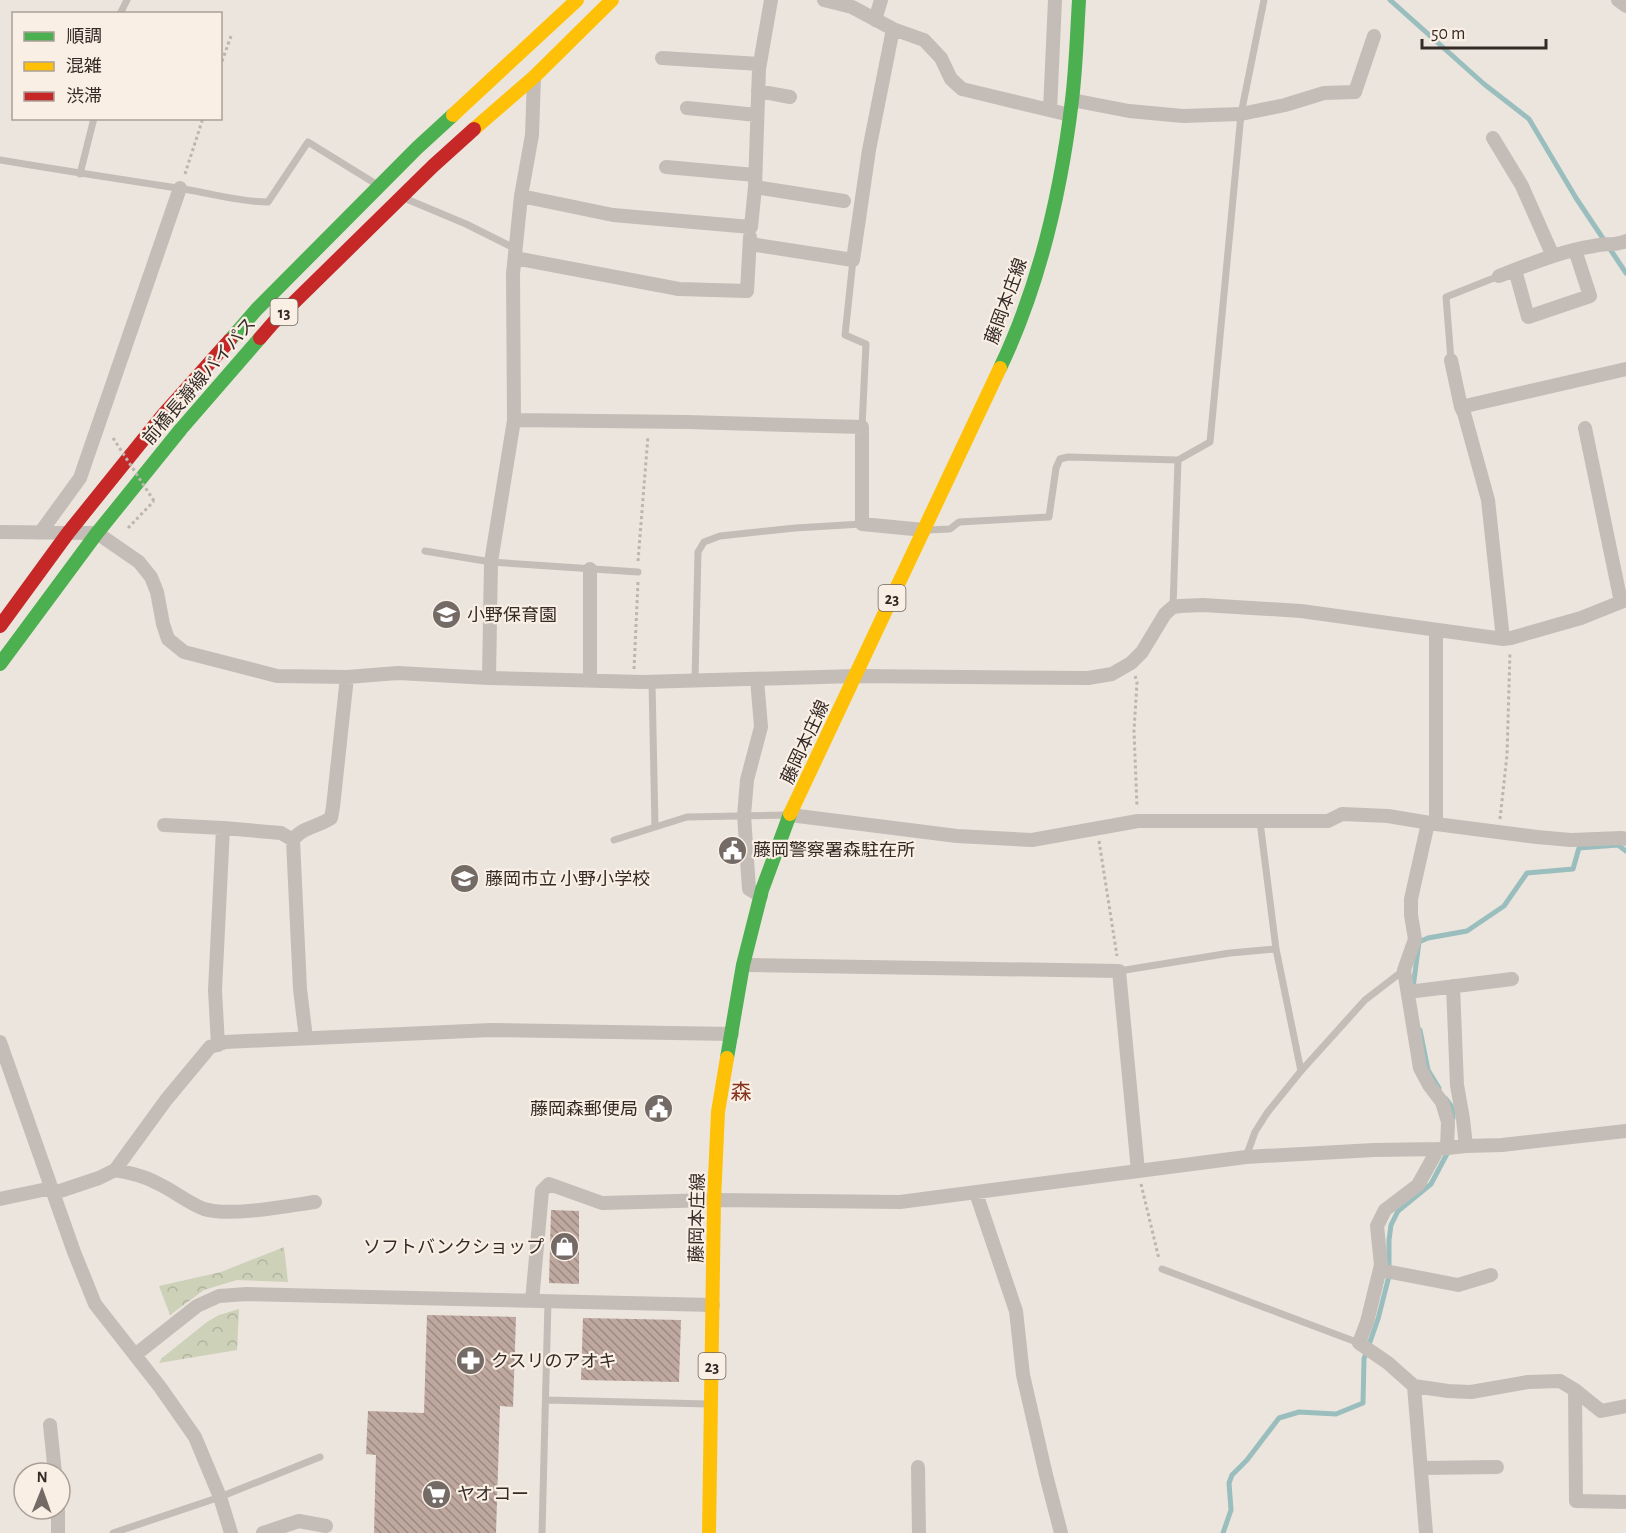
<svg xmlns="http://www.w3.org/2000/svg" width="1626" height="1533" font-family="'Alegreya Sans','Noto Sans JP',sans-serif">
	<defs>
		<pattern id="forest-crowns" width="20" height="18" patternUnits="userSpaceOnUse" patternTransform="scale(1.5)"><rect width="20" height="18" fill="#cdd1b8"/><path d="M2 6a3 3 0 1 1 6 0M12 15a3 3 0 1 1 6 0" fill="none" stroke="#b1b49e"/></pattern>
		<pattern id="building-back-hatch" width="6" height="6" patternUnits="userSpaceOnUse" patternTransform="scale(1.5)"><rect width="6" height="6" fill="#bfa89f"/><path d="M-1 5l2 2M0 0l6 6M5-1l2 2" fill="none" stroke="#9c8981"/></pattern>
	</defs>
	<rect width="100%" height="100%" fill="#ebe5de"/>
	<path fill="url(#forest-crowns)" d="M 284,1247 L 288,1282 L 237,1280 L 204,1290 L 170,1315 L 159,1286 L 221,1272 Z
		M 239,1309 L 237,1350 L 159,1363 L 162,1358 L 207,1322 L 219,1315 Z"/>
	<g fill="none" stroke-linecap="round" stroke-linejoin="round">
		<path stroke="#9abebd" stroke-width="5" d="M 1390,0 L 1484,84 L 1529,119 L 1576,198 L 1626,273
			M 1413,988 L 1419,942 L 1428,938 L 1467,931 L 1504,906 L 1527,873 L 1573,869 L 1579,848 L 1618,845 L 1626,851
			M 1420,1030 L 1428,1070 L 1439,1088
			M 1446,1099 L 1452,1107 L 1453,1118
			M 1223,1533 L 1231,1510 L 1229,1483 L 1232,1475 L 1247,1460 L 1279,1418 L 1299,1412 L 1336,1414 L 1363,1403 L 1364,1359 L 1378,1319 L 1389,1276 L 1389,1240 L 1391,1225 L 1398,1211 L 1431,1184 L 1449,1150"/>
	</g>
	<path fill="url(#building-back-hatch)" d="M 551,1210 L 579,1211 L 579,1284 L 549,1283 Z
		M 427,1315 L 516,1317 L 513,1407 L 500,1406 L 496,1533 L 374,1533 L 376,1455 L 366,1454 L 368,1411 L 424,1413 Z
		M 583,1318 L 681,1320 L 679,1382 L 581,1380 Z"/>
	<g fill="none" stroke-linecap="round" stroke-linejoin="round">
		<path stroke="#bdb5af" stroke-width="3" stroke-dasharray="3 3" stroke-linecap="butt" d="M 220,67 L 231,36
			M 185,174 L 203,118
			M 128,528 L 154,501
			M 638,561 L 648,436
			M 634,669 L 638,582
			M 1135,676 L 1137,682 L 1134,731 L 1137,807
			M 1500,819 L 1507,755 L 1510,652
			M 1099,841 L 1117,956
			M 1141,1184 L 1159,1259"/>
		<path stroke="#c4bdb7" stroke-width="7" d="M 120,14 L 127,0
			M 0,160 C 59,170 118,179 177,188 C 207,192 237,202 268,202 L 308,142 L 376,184
			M 80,174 L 94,118
			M 404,198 L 466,224 L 516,249
			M 853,260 L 845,335 L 866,344 L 862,427
			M 1451,360 L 1446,297 L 1499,276
			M 927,530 L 950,529 L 959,522 L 1049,517 L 1056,468 L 1060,459 L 1068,457 L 1178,460
			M 425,551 L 491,562 L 638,572
			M 1173,607 L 1178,460 L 1210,442 L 1241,114 L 1264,0
			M 695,680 L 698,552 L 704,542 L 720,536 L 795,528 L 862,524
			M 652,682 L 655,827
			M 1260,822 L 1276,949 L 1301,1071
			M 614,840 L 687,817 L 788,815
			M 1119,971 L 1230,953 L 1276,949
			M 1246,1157 L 1255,1132 L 1267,1113 L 1301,1071 L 1365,1000 L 1404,970
			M 1162,1269 L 1359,1343
			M 546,1400 L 708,1404
			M 113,1533 L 220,1497 L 320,1457
			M 542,1533 L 548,1301"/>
		<path stroke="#c4bdb7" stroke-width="14" d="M 824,0 L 852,7 L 893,29 L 924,40 L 941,58 L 951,79 L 962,89 L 1070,115
			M 1618,0 L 1626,6
			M 875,20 L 881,0
			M 662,58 L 760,64
			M 758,91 L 790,97
			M 1072,100 L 1129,111 L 1183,116 L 1241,114 L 1285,105 L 1324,93 L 1355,92 L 1374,36
			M 687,108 L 757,115
			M 1050,110 L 1055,0
			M 1493,138 L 1522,186 L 1553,256
			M 666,167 L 755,175
			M 755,187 L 844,201
			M 521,196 L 613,215 L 751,227 L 755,187 L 759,69 L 771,0
			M 750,244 L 853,260 L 869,150 L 893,29
			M 515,258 L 679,289 L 747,291 L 750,237
			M 1515,270 L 1528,317 L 1590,296 L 1575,250
			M 1499,276 C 1530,264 1561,251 1594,246 C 1605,243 1615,246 1626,241
			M 1451,360 L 1461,407 L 1464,413 L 1488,500 L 1503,639
			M 1461,407 L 1626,369
			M 514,420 L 687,422 L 862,427 L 862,524 L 924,530
			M 1585,428 L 1621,602
			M 0,532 L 97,533 L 139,562 L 151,577 L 157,592 L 163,624 L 168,639 L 184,652 L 277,676 L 347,677 L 398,673 L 489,678 L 643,682 L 856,676 L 1088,678 L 1112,674 L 1131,663 L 1142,652 L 1165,614 L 1173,607 L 1180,606 L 1203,605 L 1301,611 L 1503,639 L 1511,638 L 1581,618 L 1626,600
			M 40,533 L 80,478 L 180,188
			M 590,569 L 590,681
			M 489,678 L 491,562 L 514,420 L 513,274 L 521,196 L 532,135 L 534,77
			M 757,679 L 761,727 L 747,780 L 744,815 L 749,889 L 761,896
			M 790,815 L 957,836 L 1032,840 L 1138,821 L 1328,821 L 1342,814 L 1388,816 L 1436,824 L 1537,837 L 1571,840 L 1622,838 L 1626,839
			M 1428,823 L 1411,899 L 1411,915 L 1415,939 L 1404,970 L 1420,1068 L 1429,1085 L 1442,1102 L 1448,1122 L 1447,1148
			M 1436,824 L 1436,630
			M 164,825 L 223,828 L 281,833 L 293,840
			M 743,965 L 1119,971 L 1138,1171
			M 1453,986 L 1457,1085 L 1463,1119 L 1466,1146
			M 1408,992 L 1512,979
			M 306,1038 L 300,989 L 293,840 C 302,827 318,827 331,818 L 333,807 L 347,677
			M 0,1042 L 74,1252 L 95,1304 L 160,1387 L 195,1437 L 220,1497 L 231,1533
			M 218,1045 L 215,990 L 223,828
			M 115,1170 C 130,1173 145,1176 159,1184 C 174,1191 188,1203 204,1209 C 230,1217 287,1206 315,1202
			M 54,1193 L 99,1178 L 115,1170 L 166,1100 L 210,1047 L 225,1042 L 491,1030 L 732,1034
			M 976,1193 L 1016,1311 L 1023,1375 L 1046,1475 L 1061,1533
			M 0,1199 L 52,1188
			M 1380,1270 L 1458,1285 L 1491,1275
			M 532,1301 L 542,1191 L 549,1184 L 602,1203 L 714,1200 L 900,1202 L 1246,1157 L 1374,1150 L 1438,1149 L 1466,1146 L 1502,1145 L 1626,1131
			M 135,1355 L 197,1306 L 219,1296 L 247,1294 L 713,1305
			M 1414,1386 L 1448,1391 L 1471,1392 L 1528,1382 L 1560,1381 L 1575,1390 L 1601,1411 L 1626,1406
			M 1575,1390 L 1576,1501 L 1626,1502
			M 50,1425 L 55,1473
			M 918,1467 L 919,1533
			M 1421,1468 L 1497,1467
			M 58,1509 L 58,1533
			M 263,1533 L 299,1521 L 326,1526
			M 1426,1533 L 1414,1386 L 1388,1363 L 1359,1343 L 1367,1322 L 1381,1265 L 1377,1226 L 1385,1210 L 1418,1185 L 1438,1149"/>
		<path stroke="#4caf50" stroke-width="14" d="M 230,340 L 256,310 L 417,148 L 453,115
			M 1000,368 C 1040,284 1061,192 1072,100 C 1076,67 1077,33 1079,0
			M 0,664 L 97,533 L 181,429 L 260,338
			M 727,1058 L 743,965 L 762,890 L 790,814"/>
		<path stroke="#ffc107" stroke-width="14" d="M 453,115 L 577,0
			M 474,129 L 534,77 L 612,0
			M 790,814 L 1000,368
			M 709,1533 L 714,1200 L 718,1112 L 727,1058"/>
		<path stroke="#c62828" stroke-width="14" d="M 260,338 L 273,323 L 433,166 L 474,129
			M 0,626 L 68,533 L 163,415 L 230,340"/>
		<path stroke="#bdb5af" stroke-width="3" stroke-dasharray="3 3" stroke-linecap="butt" d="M 113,438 L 154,501"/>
	</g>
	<defs>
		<symbol id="school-disc" viewBox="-11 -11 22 22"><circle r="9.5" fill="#756b66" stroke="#f9efe4"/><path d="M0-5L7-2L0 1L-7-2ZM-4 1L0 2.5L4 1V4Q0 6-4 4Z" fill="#fff"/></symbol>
		<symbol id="civic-disc" viewBox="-11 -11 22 22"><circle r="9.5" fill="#756b66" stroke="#f9efe4"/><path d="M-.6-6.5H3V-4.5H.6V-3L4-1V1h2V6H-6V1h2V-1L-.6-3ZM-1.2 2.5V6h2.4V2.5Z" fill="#fff"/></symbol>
		<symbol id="shop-disc" viewBox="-11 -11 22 22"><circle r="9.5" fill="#756b66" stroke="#f9efe4"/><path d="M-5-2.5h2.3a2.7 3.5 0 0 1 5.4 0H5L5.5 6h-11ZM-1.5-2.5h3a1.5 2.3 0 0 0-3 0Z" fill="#fff"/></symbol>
		<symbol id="pharmacy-disc" viewBox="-11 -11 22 22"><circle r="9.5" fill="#756b66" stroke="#f9efe4"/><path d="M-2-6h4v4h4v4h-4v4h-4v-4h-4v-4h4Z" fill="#fff"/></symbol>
		<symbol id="supermarket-disc" viewBox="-11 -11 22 22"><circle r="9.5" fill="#756b66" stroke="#f9efe4"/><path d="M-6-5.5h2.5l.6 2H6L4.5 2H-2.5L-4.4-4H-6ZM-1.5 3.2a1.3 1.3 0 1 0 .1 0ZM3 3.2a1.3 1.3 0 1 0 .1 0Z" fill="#fff"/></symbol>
	</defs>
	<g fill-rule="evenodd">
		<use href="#school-disc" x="430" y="598" width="33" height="33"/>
		<use href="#civic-disc" x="716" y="834" width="33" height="33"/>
		<use href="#school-disc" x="448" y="862" width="33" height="33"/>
		<use href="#civic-disc" x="642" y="1092" width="33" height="33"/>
		<use href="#shop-disc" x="548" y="1230" width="33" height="33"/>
		<use href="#pharmacy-disc" x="454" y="1344" width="33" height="33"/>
		<use href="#supermarket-disc" x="420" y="1478" width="33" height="33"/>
	</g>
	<g text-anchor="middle" stroke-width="4.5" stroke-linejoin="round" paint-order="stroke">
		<g fill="#f9efe4" stroke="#70655f" stroke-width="1.5">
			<rect x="270.5" y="299" width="27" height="26" rx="4.5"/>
			<rect x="878.5" y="585" width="27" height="26" rx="4.5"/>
			<rect x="698.5" y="1353" width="27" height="26" rx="4.5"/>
		</g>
		<g font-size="16" font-weight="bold" fill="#352a26">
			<text x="284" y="318">13</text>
			<text x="892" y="604">23</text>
			<text x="712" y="1372">23</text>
		</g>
		<g font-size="18" fill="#352a26" stroke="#f9efe4">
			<text transform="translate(1006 301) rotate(-70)" y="6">藤岡本庄線</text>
			<text transform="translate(199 381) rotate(-49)" y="6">前橋長瀞線バイパス</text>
			<text transform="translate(805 742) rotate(-65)" y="6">藤岡本庄線</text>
			<text transform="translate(697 1218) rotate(-89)" y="6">藤岡本庄線</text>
		</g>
		<g font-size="18" fill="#352a26" stroke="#f9efe4" text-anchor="start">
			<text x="467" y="621">小野保育園</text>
			<text x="753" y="856">藤岡警察署森駐在所</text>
			<text x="485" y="885">藤岡市立 小野小学校</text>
			<text x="638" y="1115" text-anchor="end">藤岡森郵便局</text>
			<text x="544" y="1253" text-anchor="end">ソフトバンクショップ</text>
			<text x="491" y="1367">クスリのアオキ</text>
			<text x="457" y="1500">ヤオコー</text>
		</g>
		<g font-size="21" fill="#85331e" stroke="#f9efe4">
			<text x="741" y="1099">森</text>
		</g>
	</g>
	<rect x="12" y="12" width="210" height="108" fill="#f9efe4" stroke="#aba098" stroke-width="1.5"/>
	<rect x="24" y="32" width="30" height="9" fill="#4caf50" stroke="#aba098" stroke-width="1.5"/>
	<text x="66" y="42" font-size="18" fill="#352a26">順調</text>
	<rect x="24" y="62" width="30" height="9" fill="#ffc107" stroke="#aba098" stroke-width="1.5"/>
	<text x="66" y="72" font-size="18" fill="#352a26">混雑</text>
	<rect x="24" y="92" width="30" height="9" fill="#c62828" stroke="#aba098" stroke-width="1.5"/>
	<text x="66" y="102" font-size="18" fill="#352a26">渋滞</text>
	<g transform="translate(42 1491) rotate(1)"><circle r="28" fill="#f9efe4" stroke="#aba098" stroke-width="1.5"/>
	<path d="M0-4.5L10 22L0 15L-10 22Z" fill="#756b66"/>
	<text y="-9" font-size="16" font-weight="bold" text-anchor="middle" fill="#352a26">N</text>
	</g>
	<path d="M1422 39v9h124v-9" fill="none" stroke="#352a26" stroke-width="3"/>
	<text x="1431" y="39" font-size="18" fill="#352a26" stroke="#f9efe4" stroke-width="4.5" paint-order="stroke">50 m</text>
</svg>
